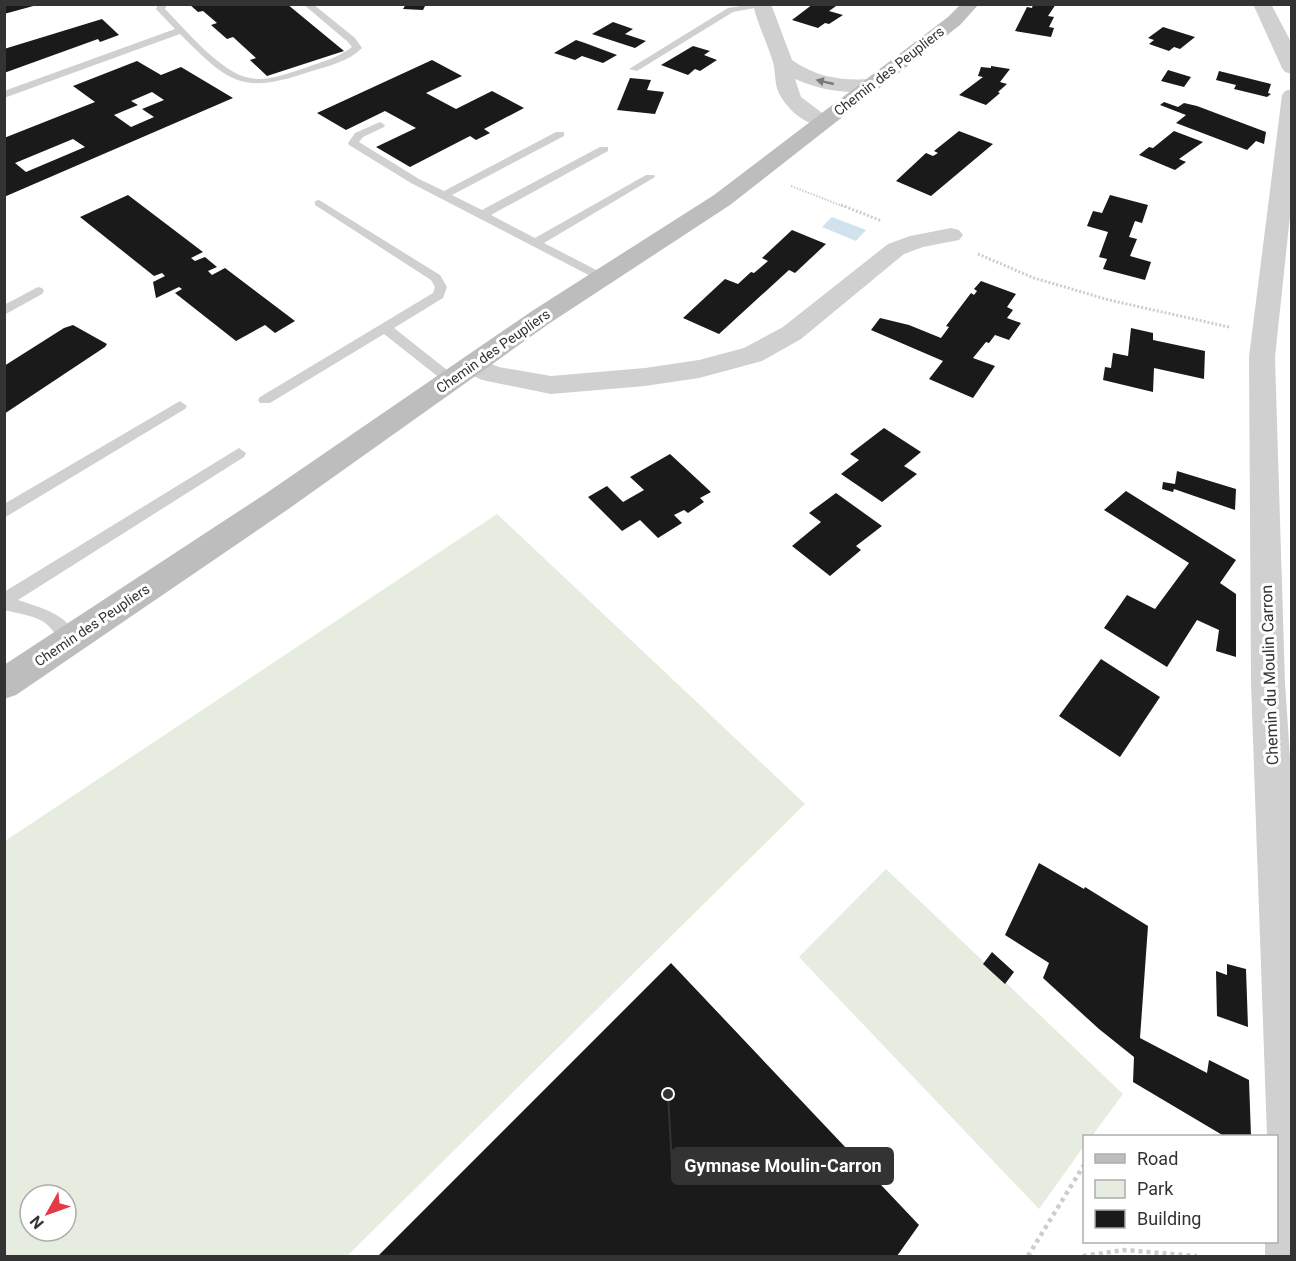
<svg xmlns="http://www.w3.org/2000/svg" width="1296" height="1261" font-family="Roboto,sans-serif">
	<rect width="100%" height="100%" fill="#fff"/>
	<path fill="#e6ecdf" fill-rule="evenodd" d="M 497,514 L 805,804 L 347,1256 L 5,1256 L 5,841 ZM 30,1195 L 66,1195 L 66,1231 L 30,1231 Z
		M 886,869 L 1123,1094 L 1092,1136 L 1084,1136 L 1084,1146 L 1039,1209 L 799,957 Z"/>
	<path fill="#cfe2ee" d="M 832,217 L 866,230 L 856,241 L 822,227 Z"/>
	<path fill="#1a1a1a" fill-rule="evenodd" d="M 4,4 L 37,4 L 37,5 L 4,14 Z
		M 189,4 L 287,4 L 344,51 L 267,76 L 250,60 L 256,58 L 233,37 L 227,39 L 211,25 L 217,23 L 203,11 L 198,12 Z
		M 406,4 L 426,4 L 423,10 L 403,9 Z
		M 813,4 L 839,4 L 829,11 L 843,15 L 829,24 L 825,23 L 818,28 L 792,20 Z
		M 1033,4 L 1056,4 L 1048,16 L 1054,17 L 1049,27 L 1054,28 L 1051,37 L 1015,31 L 1027,7 L 1032,8 Z
		M 102,19 L 119,35 L 100,42 L 98,39 L 4,73 L 4,49 Z
		M 613,22 L 633,29 L 625,34 L 646,41 L 635,48 L 592,34 Z
		M 1163,27 L 1195,37 L 1180,49 L 1174,47 L 1169,51 L 1149,44 L 1154,40 L 1148,38 Z
		M 576,40 L 585,43 L 617,55 L 603,63 L 582,56 L 575,60 L 554,53 Z
		M 693,46 L 710,51 L 704,55 L 717,60 L 700,71 L 695,69 L 688,75 L 661,65 Z
		M 432,60 L 462,76 L 426,93 L 456,109 L 492,91 L 524,108 L 484,129 L 490,133 L 476,140 L 470,136 L 410,167 L 376,147 L 416,128 L 385,111 L 346,130 L 317,113 Z
		M 137,61 L 161,75 L 181,67 L 233,98 L 4,197 L 4,138 L 95,102 L 73,86 ZM 152,92 L 164,100 L 142,109 L 154,117 L 131,127 L 114,115 L 138,105 L 131,101 ZM 73,139 L 85,147 L 26,172 L 15,163 Z
		M 991,66 L 1010,69 L 1000,82 L 1007,84 L 998,92 L 1000,93 L 986,105 L 959,95 L 983,77 L 978,76 L 981,67 L 991,68 Z
		M 1168,70 L 1191,77 L 1184,87 L 1161,81 Z
		M 1219,71 L 1271,84 L 1268,93 L 1271,94 L 1267,97 L 1234,89 L 1236,85 L 1216,80 Z
		M 630,78 L 651,80 L 647,90 L 664,92 L 655,114 L 617,110 Z
		M 1164,102 L 1178,107 L 1184,103 L 1197,106 L 1266,132 L 1264,144 L 1256,141 L 1247,150 L 1176,123 L 1186,115 L 1160,105 Z
		M 959,131 L 993,144 L 931,196 L 896,181 L 926,153 L 933,156 L 938,153 L 934,151 Z
		M 1174,131 L 1203,142 L 1179,159 L 1186,162 L 1175,170 L 1139,155 L 1149,147 L 1153,148 Z
		M 128,195 L 203,252 L 191,258 L 195,261 L 205,257 L 217,267 L 208,271 L 212,275 L 225,268 L 295,321 L 275,333 L 265,325 L 236,341 L 175,293 L 182,289 L 179,287 L 156,298 L 153,282 L 165,276 L 162,273 L 154,276 L 80,217 Z
		M 1110,195 L 1148,205 L 1142,223 L 1135,221 L 1129,237 L 1137,239 L 1130,256 L 1151,262 L 1145,280 L 1103,269 L 1107,259 L 1099,257 L 1108,232 L 1087,226 L 1093,211 L 1102,213 Z
		M 792,230 L 826,244 L 795,273 L 789,270 L 719,334 L 683,318 L 725,279 L 738,284 L 751,272 L 754,273 L 768,261 L 762,258 Z
		M 981,281 L 1016,294 L 1007,307 L 1013,310 L 1007,318 L 1021,323 L 1009,340 L 995,335 L 989,343 L 986,342 L 973,358 L 995,366 L 973,398 L 929,379 L 943,361 L 871,330 L 880,318 L 909,325 L 941,338 L 949,327 L 946,326 L 971,293 L 974,295 L 977,291 L 974,289 Z
		M 73,325 L 107,344 L 105,347 L 4,414 L 4,366 L 64,328 Z
		M 1131,328 L 1153,333 L 1153,340 L 1205,351 L 1204,379 L 1154,368 L 1153,392 L 1103,380 L 1105,367 L 1111,368 L 1113,353 L 1128,356 Z
		M 884,428 L 921,452 L 904,466 L 917,474 L 882,502 L 841,474 L 859,460 L 850,454 Z
		M 670,454 L 711,492 L 700,498 L 704,502 L 688,513 L 684,510 L 674,515 L 682,523 L 658,538 L 640,520 L 622,531 L 588,497 L 607,486 L 623,502 L 644,490 L 630,477 Z
		M 1177,471 L 1236,489 L 1235,510 L 1174,489 L 1173,492 L 1162,489 L 1163,482 L 1175,484 Z
		M 1126,491 L 1236,560 L 1220,583 L 1236,594 L 1236,657 L 1216,651 L 1219,630 L 1197,620 L 1167,667 L 1104,628 L 1127,595 L 1155,609 L 1189,563 L 1104,510 Z
		M 836,493 L 882,526 L 856,546 L 861,550 L 830,576 L 792,546 L 821,522 L 809,513 Z
		M 1101,659 L 1160,697 L 1120,757 L 1059,716 Z
		M 1039,863 L 1084,889 L 1085,887 L 1148,926 L 1140,1038 L 1207,1073 L 1209,1060 L 1249,1080 L 1251,1136 L 1224,1136 L 1133,1082 L 1134,1057 L 1099,1029 L 1043,978 L 1049,963 L 1005,935 Z
		M 992,952 L 1014,972 L 1005,984 L 983,964 Z
		M 671,963 L 919,1225 L 897,1256 L 378,1256 Z
		M 1227,964 L 1246,969 L 1248,1027 L 1217,1016 L 1216,971 L 1227,975 Z"/>
	<g fill="none" stroke-linecap="round" stroke-linejoin="round">
		<path stroke="#cdcdcd" stroke-width="2" stroke-dasharray="1.5 1.5" stroke-linecap="butt" d="M 791,186 L 845,207"/>
		<path stroke="#cdcdcd" stroke-width="3" stroke-dasharray="2 2" stroke-linecap="butt" d="M 841,205 L 882,221
			M 978,254 L 1034,278 L 1109,300 L 1229,327"/>
		<path stroke="#cdcdcd" stroke-width="4.5" stroke-dasharray="4 4" stroke-linecap="butt" d="M 1028,1256 L 1084,1165
			M 1083,1256 L 1124,1250 L 1197,1256"/>
		<path fill="#d0d0d0" fill-rule="evenodd" d="M 158,4 L 167,4 L 165,9 C 184,28 222,74 250,78 C 269,82 288,73 305,68 C 321,62 338,58 352,47 L 348,42 L 303,4 L 313,4 L 355,38 L 362,48 C 349,61 329,66 312,71 C 242,95 230,84 180,34 L 4,98 L 4,91 L 175,29 L 156,9 Z
			M 753,4 L 766,6 L 733,12 L 637,71 L 629,69 L 728,8 Z
			M 380,122 L 385,125 L 384,127 L 363,137 L 359,142 L 419,179 L 444,191 L 556,132 L 564,132 L 564,136 L 452,195 L 482,210 L 600,147 L 608,147 L 608,151 L 491,215 L 535,238 L 646,175 L 654,175 L 655,177 L 544,243 L 608,276 L 610,279 L 604,283 L 411,183 L 349,145 L 348,143 L 355,133 Z
			M 319,200 L 440,275 L 447,287 L 443,298 L 394,328 L 456,377 L 458,380 L 456,383 L 446,383 L 384,334 L 270,403 L 260,403 L 258,400 L 260,397 L 433,293 L 435,287 L 431,280 L 315,205 L 315,201 Z
			M 38,287 L 42,288 L 44,291 L 42,294 L 4,315 L 4,305 Z
			M 180,401 L 187,406 L 185,409 L 4,518 L 4,504 Z
			M 239,448 L 246,453 L 244,457 L 18,600 C 42,608 67,614 79,639 L 77,644 C 61,650 55,628 42,621 C 32,615 16,613 4,610 L 4,592 Z"/>
		<path fill="#d0d0d0" fill-rule="evenodd" d="M 753,4 L 771,4 L 792,60 C 816,77 841,81 871,79 L 878,81 L 881,85 L 878,89 C 851,96 820,90 795,79 L 801,97 L 833,121 L 830,125 C 810,130 786,110 778,91 C 774,81 776,69 772,59 C 766,40 757,23 753,4 Z
			M 1253,4 L 1271,4 L 1292,44 L 1292,74 L 1285,72 L 1282,68 Z
			M 1292,89 L 1292,197 L 1275,357 L 1285,683 L 1292,787 L 1292,1256 L 1265,1256 L 1265,1242 L 1276,1242 L 1276,1136 L 1267,1136 L 1251,683 L 1249,357 L 1282,95 L 1285,91 Z
			M 951,228 L 959,230 L 963,235 L 959,240 L 923,247 L 904,254 L 801,339 L 762,361 L 699,378 L 645,386 L 551,394 L 482,380 L 463,371 L 459,365 L 463,359 L 472,356 L 499,367 L 551,376 L 645,368 L 699,360 L 744,348 L 783,327 L 888,244 L 910,236 Z"/>
		<path fill="#bdbdbd" fill-rule="evenodd" d="M 961,4 L 979,4 L 960,25 L 730,205 L 550,323 L 287,510 L 16,695 L 4,699 L 4,665 L 265,494 L 532,311 L 714,195 L 948,17 Z"/>
	</g>
	<defs><path id="oneway-solid" d="M-6-.8H1V-3.2L6.5 0L1 3.2V.8H-6Z" transform="scale(1.5)"/></defs>
	<use fill="#7a7a7a" href="#oneway-solid" transform="translate(825 82) rotate(-167)"/>
	<g text-anchor="middle" stroke-width="6" stroke-linejoin="round" paint-order="stroke">
		<g font-size="14" fill="#333" stroke="#fff">
			<text transform="translate(889 71) rotate(-38)" y="5">Chemin des Peupliers</text>
			<text transform="translate(493 351) rotate(-35)" y="5">Chemin des Peupliers</text>
			<text transform="translate(92 625) rotate(-34)" y="5">Chemin des Peupliers</text>
		</g>
		<g font-size="16" fill="#333" stroke="#fff">
			<text transform="translate(1269 675) rotate(-92)" y="6">Chemin du Moulin Carron</text>
		</g>
	</g>
	<path fill="none" stroke="#333" stroke-width="2" d="M668 1094L672 1166"/>
	<circle fill="#333" stroke="#fff" stroke-width="2" cx="668" cy="1094" r="6"/>
	<rect fill="#333" stroke="#333" stroke-width="2" x="672" y="1148" width="221" height="36" rx="6"/>
	<g font-size="18" text-anchor="middle" font-weight="bold" fill="#fff">
		<text x="783" y="1172">Gymnase Moulin-Carron</text>
	</g>
	<rect width="1296" height="1261" fill="none" stroke="#333333" stroke-width="12"/>
	<rect x="1083" y="1135" width="195" height="108" fill="#ffffff" stroke="#adadad" stroke-width="1.5"/>
	<rect x="1095" y="1154" width="30" height="9" fill="#bdbdbd" stroke="#adadad" stroke-width="1.5"/>
	<text x="1137" y="1165" font-size="18" fill="#333333">Road</text>
	<rect x="1095" y="1180" width="30" height="18" fill="#e6ecdf" stroke="#adadad" stroke-width="1.5"/>
	<text x="1137" y="1195" font-size="18" fill="#333333">Park</text>
	<rect x="1095" y="1210" width="30" height="18" fill="#1a1a1a" stroke="#adadad" stroke-width="1.5"/>
	<text x="1137" y="1225" font-size="18" fill="#333333">Building</text>
	<g transform="translate(48 1213) rotate(230)"><circle r="28" fill="#ffffff" stroke="#adadad" stroke-width="1.5"/>
	<path d="M0-4.5L10 22L0 15L-10 22Z" fill="#e63946"/>
	<text y="-9" font-size="16" font-weight="bold" text-anchor="middle" fill="#333333">N</text>
	</g>
</svg>
